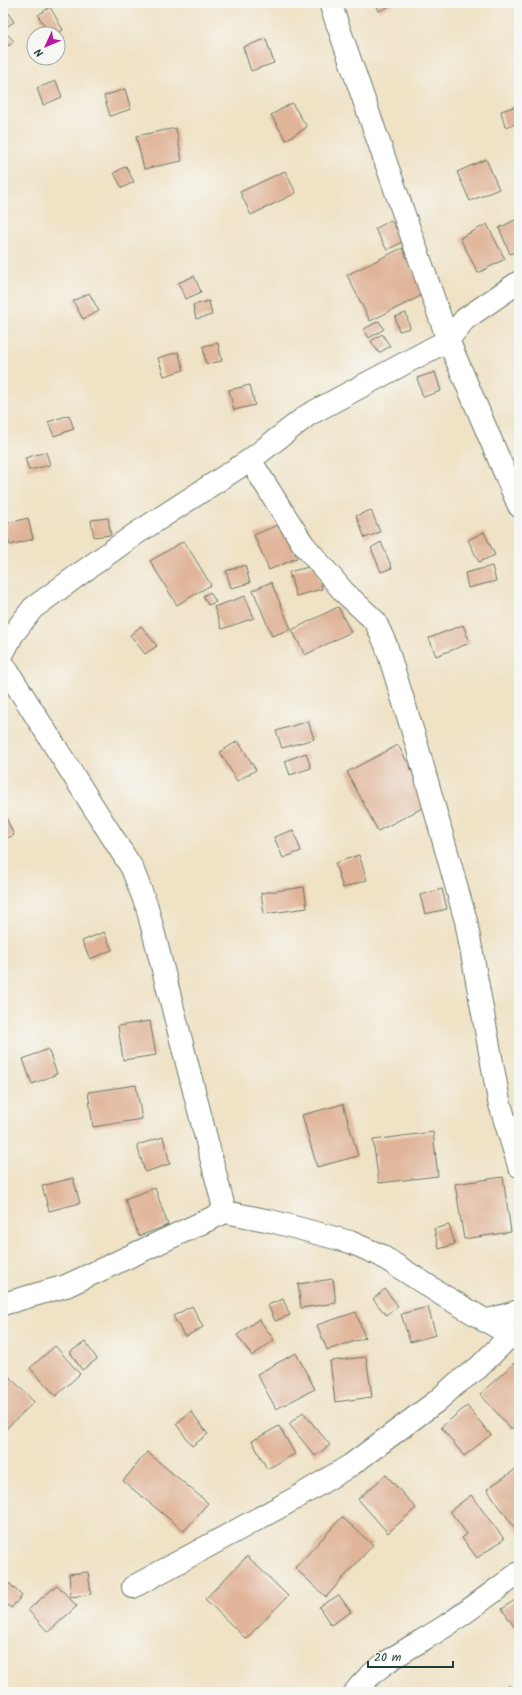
<svg xmlns="http://www.w3.org/2000/svg" width="522" height="1695" font-family="Kalam,sans-serif">
	<rect width="100%" height="100%" fill="#f6f6f2"/>
	<filter id="ink" filterUnits="userSpaceOnUse"><feTurbulence type="fractalNoise" baseFrequency=".025" numOctaves="2"/><feDisplacementMap in="SourceGraphic" scale="8" xChannelSelector="R" yChannelSelector="G"/><feConvolveMatrix kernelMatrix="1 2 1 2 8 2 1 2 1" color-interpolation-filters="sRGB"/></filter>
	<filter id="wash" filterUnits="userSpaceOnUse"><feTurbulence type="fractalNoise" baseFrequency=".012" numOctaves="4" result="noise"/><feDisplacementMap in="SourceGraphic" scale="16" xChannelSelector="R" yChannelSelector="G"/><feGaussianBlur stdDeviation="0.9" result="paint"/><feColorMatrix in="noise" values="0 0 0 0 0 0 0 0 0 0 0 0 0 0 0 0 0 1.4 0 .05"/><feComposite in="paint" operator="in"/></filter>
	<g filter="url(#wash)">
		<rect width="100%" height="100%" fill="#efe2c5"/>
		<g id="blocks">
			<path fill="#e0b498" d="M 375,3 L 396,3 L 379,11 Z
				M 50,7 L 63,30 L 56,34 L 49,34 L 38,15 Z
				M 5,8 L 14,22 L 3,29 L 3,9 Z
				M 4,31 L 14,41 L 9,46 L 3,40 Z
				M 266,39 L 274,63 L 251,71 L 243,47 Z
				M 56,81 L 62,97 L 43,105 L 37,88 Z
				M 125,89 L 131,109 L 110,116 L 104,96 Z
				M 292,103 L 307,127 L 286,140 L 271,115 Z
				M 517,106 L 519,123 L 505,127 L 501,111 Z
				M 176,128 L 182,161 L 144,169 L 136,136 Z
				M 486,159 L 499,189 L 470,201 L 457,172 Z
				M 126,166 L 134,182 L 122,188 L 114,173 Z
				M 285,171 L 296,193 L 251,215 L 240,192 Z
				M 391,220 L 404,241 L 387,250 L 375,229 Z
				M 515,220 L 519,229 L 519,250 L 510,254 L 499,228 Z
				M 487,224 L 505,259 L 478,273 L 460,238 Z
				M 402,248 L 425,294 L 370,321 L 347,275 Z
				M 194,276 L 201,292 L 186,299 L 178,283 Z
				M 89,293 L 99,311 L 83,319 L 73,301 Z
				M 209,301 L 212,315 L 196,319 L 193,305 Z
				M 406,313 L 410,328 L 399,331 L 395,317 Z
				M 379,321 L 384,329 L 369,338 L 364,329 Z
				M 382,334 L 390,346 L 379,353 L 371,341 Z
				M 218,343 L 222,361 L 206,364 L 203,346 Z
				M 178,352 L 184,370 L 164,376 L 158,358 Z
				M 435,372 L 441,391 L 423,397 L 417,378 Z
				M 250,385 L 255,405 L 234,410 L 229,390 Z
				M 69,415 L 74,429 L 54,436 L 48,422 Z
				M 46,452 L 50,465 L 29,470 L 25,458 Z
				M 371,510 L 380,532 L 365,538 L 356,516 Z
				M 28,518 L 33,539 L 10,545 L 5,524 Z
				M 108,518 L 111,535 L 94,537 L 91,520 Z
				M 282,523 L 297,558 L 269,570 L 254,535 Z
				M 484,532 L 495,555 L 479,562 L 468,540 Z
				M 184,541 L 211,585 L 177,605 L 150,561 Z
				M 381,542 L 392,568 L 381,572 L 371,548 Z
				M 245,565 L 250,583 L 231,588 L 226,571 Z
				M 316,565 L 322,589 L 296,596 L 289,572 Z
				M 492,566 L 496,581 L 468,588 L 465,573 Z
				M 271,582 L 291,629 L 272,636 L 253,590 Z
				M 210,592 L 216,602 L 208,605 L 203,596 Z
				M 245,596 L 254,618 L 222,629 L 214,607 Z
				M 338,607 L 351,632 L 305,655 L 292,630 Z
				M 463,625 L 470,643 L 436,656 L 429,638 Z
				M 141,626 L 157,646 L 145,654 L 130,635 Z
				M 308,721 L 314,739 L 282,748 L 276,731 Z
				M 238,741 L 256,770 L 237,781 L 220,752 Z
				M 398,745 L 430,804 L 378,831 L 347,772 Z
				M 306,753 L 311,768 L 290,775 L 285,761 Z
				M 3,811 L 14,835 L 3,840 Z
				M 293,830 L 301,851 L 283,858 L 274,837 Z
				M 359,855 L 367,880 L 343,888 L 335,863 Z
				M 304,887 L 307,908 L 264,914 L 261,893 Z
				M 442,889 L 447,909 L 425,914 L 420,895 Z
				M 104,932 L 112,950 L 90,959 L 82,941 Z
				M 150,1021 L 156,1055 L 123,1060 L 118,1026 Z
				M 48,1049 L 57,1074 L 32,1084 L 23,1059 Z
				M 136,1085 L 142,1119 L 93,1127 L 88,1092 Z
				M 343,1104 L 358,1156 L 317,1167 L 302,1115 Z
				M 433,1132 L 438,1176 L 379,1183 L 373,1140 Z
				M 163,1137 L 170,1164 L 145,1172 L 137,1145 Z
				M 503,1177 L 511,1232 L 464,1239 L 455,1184 Z
				M 73,1178 L 80,1203 L 49,1211 L 42,1186 Z
				M 155,1188 L 168,1225 L 139,1236 L 125,1199 Z
				M 449,1225 L 455,1244 L 439,1249 L 434,1229 Z
				M 333,1279 L 336,1303 L 301,1308 L 298,1284 Z
				M 385,1289 L 398,1306 L 386,1315 L 373,1299 Z
				M 283,1299 L 290,1315 L 275,1321 L 268,1305 Z
				M 192,1306 L 203,1327 L 185,1337 L 173,1316 Z
				M 428,1307 L 436,1335 L 410,1342 L 401,1314 Z
				M 356,1312 L 365,1338 L 327,1350 L 317,1325 Z
				M 259,1319 L 274,1340 L 252,1356 L 237,1335 Z
				M 85,1342 L 97,1359 L 82,1370 L 70,1352 Z
				M 55,1346 L 80,1374 L 56,1396 L 30,1368 Z
				M 296,1353 L 315,1389 L 276,1409 L 257,1374 Z
				M 366,1357 L 372,1397 L 335,1402 L 330,1361 Z
				M 514,1363 L 519,1369 L 519,1422 L 511,1429 L 480,1394 Z
				M 3,1370 L 34,1402 L 3,1432 Z
				M 467,1406 L 491,1435 L 464,1456 L 441,1427 Z
				M 191,1411 L 208,1434 L 192,1446 L 176,1424 Z
				M 303,1412 L 330,1445 L 315,1456 L 289,1424 Z
				M 279,1426 L 295,1454 L 267,1469 L 252,1441 Z
				M 147,1452 L 208,1503 L 184,1531 L 123,1481 Z
				M 519,1467 L 519,1534 L 487,1489 Z
				M 386,1475 L 416,1508 L 388,1533 L 358,1499 Z
				M 471,1495 L 504,1539 L 477,1558 L 462,1538 L 467,1534 L 450,1511 Z
				M 342,1517 L 373,1545 L 326,1597 L 295,1568 Z
				M 247,1556 L 288,1596 L 246,1639 L 205,1599 Z
				M 88,1572 L 91,1594 L 71,1597 L 69,1574 Z
				M 9,1583 L 22,1596 L 11,1608 L 3,1601 L 3,1589 Z
				M 57,1585 L 77,1606 L 48,1632 L 28,1610 Z
				M 339,1595 L 351,1612 L 331,1625 L 319,1607 Z
				M 519,1597 L 519,1634 L 502,1609 Z
				M 509,1685 L 512,1692 L 495,1692 Z"/>
		</g>
	</g>
	<g filter="url(#ink)">
		<use href="#blocks" fill-opacity="0" stroke="#687767" stroke-width="1"/>
		<g fill="none" stroke-linecap="round" stroke-linejoin="round">
			<defs>
				<path id="street" d="M 330,3 L 448,340 L 519,506
					M 250,460 L 303,544 L 344,592 L 375,621 L 386,645 L 416,742 L 466,921 L 499,1101 L 519,1166
					M 3,653 L 13,634 L 33,608 L 81,573 L 134,535 L 250,460 L 308,415 L 448,340 L 465,319 L 519,282
					M 3,664 L 132,868 L 147,907 L 225,1212
					M 3,1304 L 66,1286 L 225,1212 L 271,1221 L 350,1242 L 380,1255 L 444,1296 L 519,1340
					M 485,1321 L 519,1311
					M 133,1587 L 296,1498 L 351,1465 L 437,1401 L 456,1384 L 478,1368 L 511,1335
					M 355,1692 C 378,1662 413,1647 444,1627 C 470,1610 494,1591 519,1573"/>
			</defs>
			<use href="#street" stroke="#687767" stroke-width="24"/>
			<use href="#street" stroke="#fff" stroke-width="22"/>
		</g>
	</g>
	<rect width="522" height="1695" fill="none" stroke="#f6f6f2" stroke-width="16"/>
	<g transform="translate(46 46) rotate(226)"><circle r="19" fill="#f6f6f2" stroke="#a0aca6"/>
	<path d="M0-3L7 15L0 10L-7 15Z" fill="#b5179e"/>
	<text y="-6" font-size="11" font-weight="bold" text-anchor="middle" fill="#1f3d34">N</text>
	</g>
	<path d="M368 1661v6h85v-6" fill="none" stroke="#1f3d34" stroke-width="2"/>
	<text x="374" y="1661" font-size="12" fill="#1f3d34" stroke="#f6f6f2" stroke-width="3" paint-order="stroke">20 m</text>
</svg>
